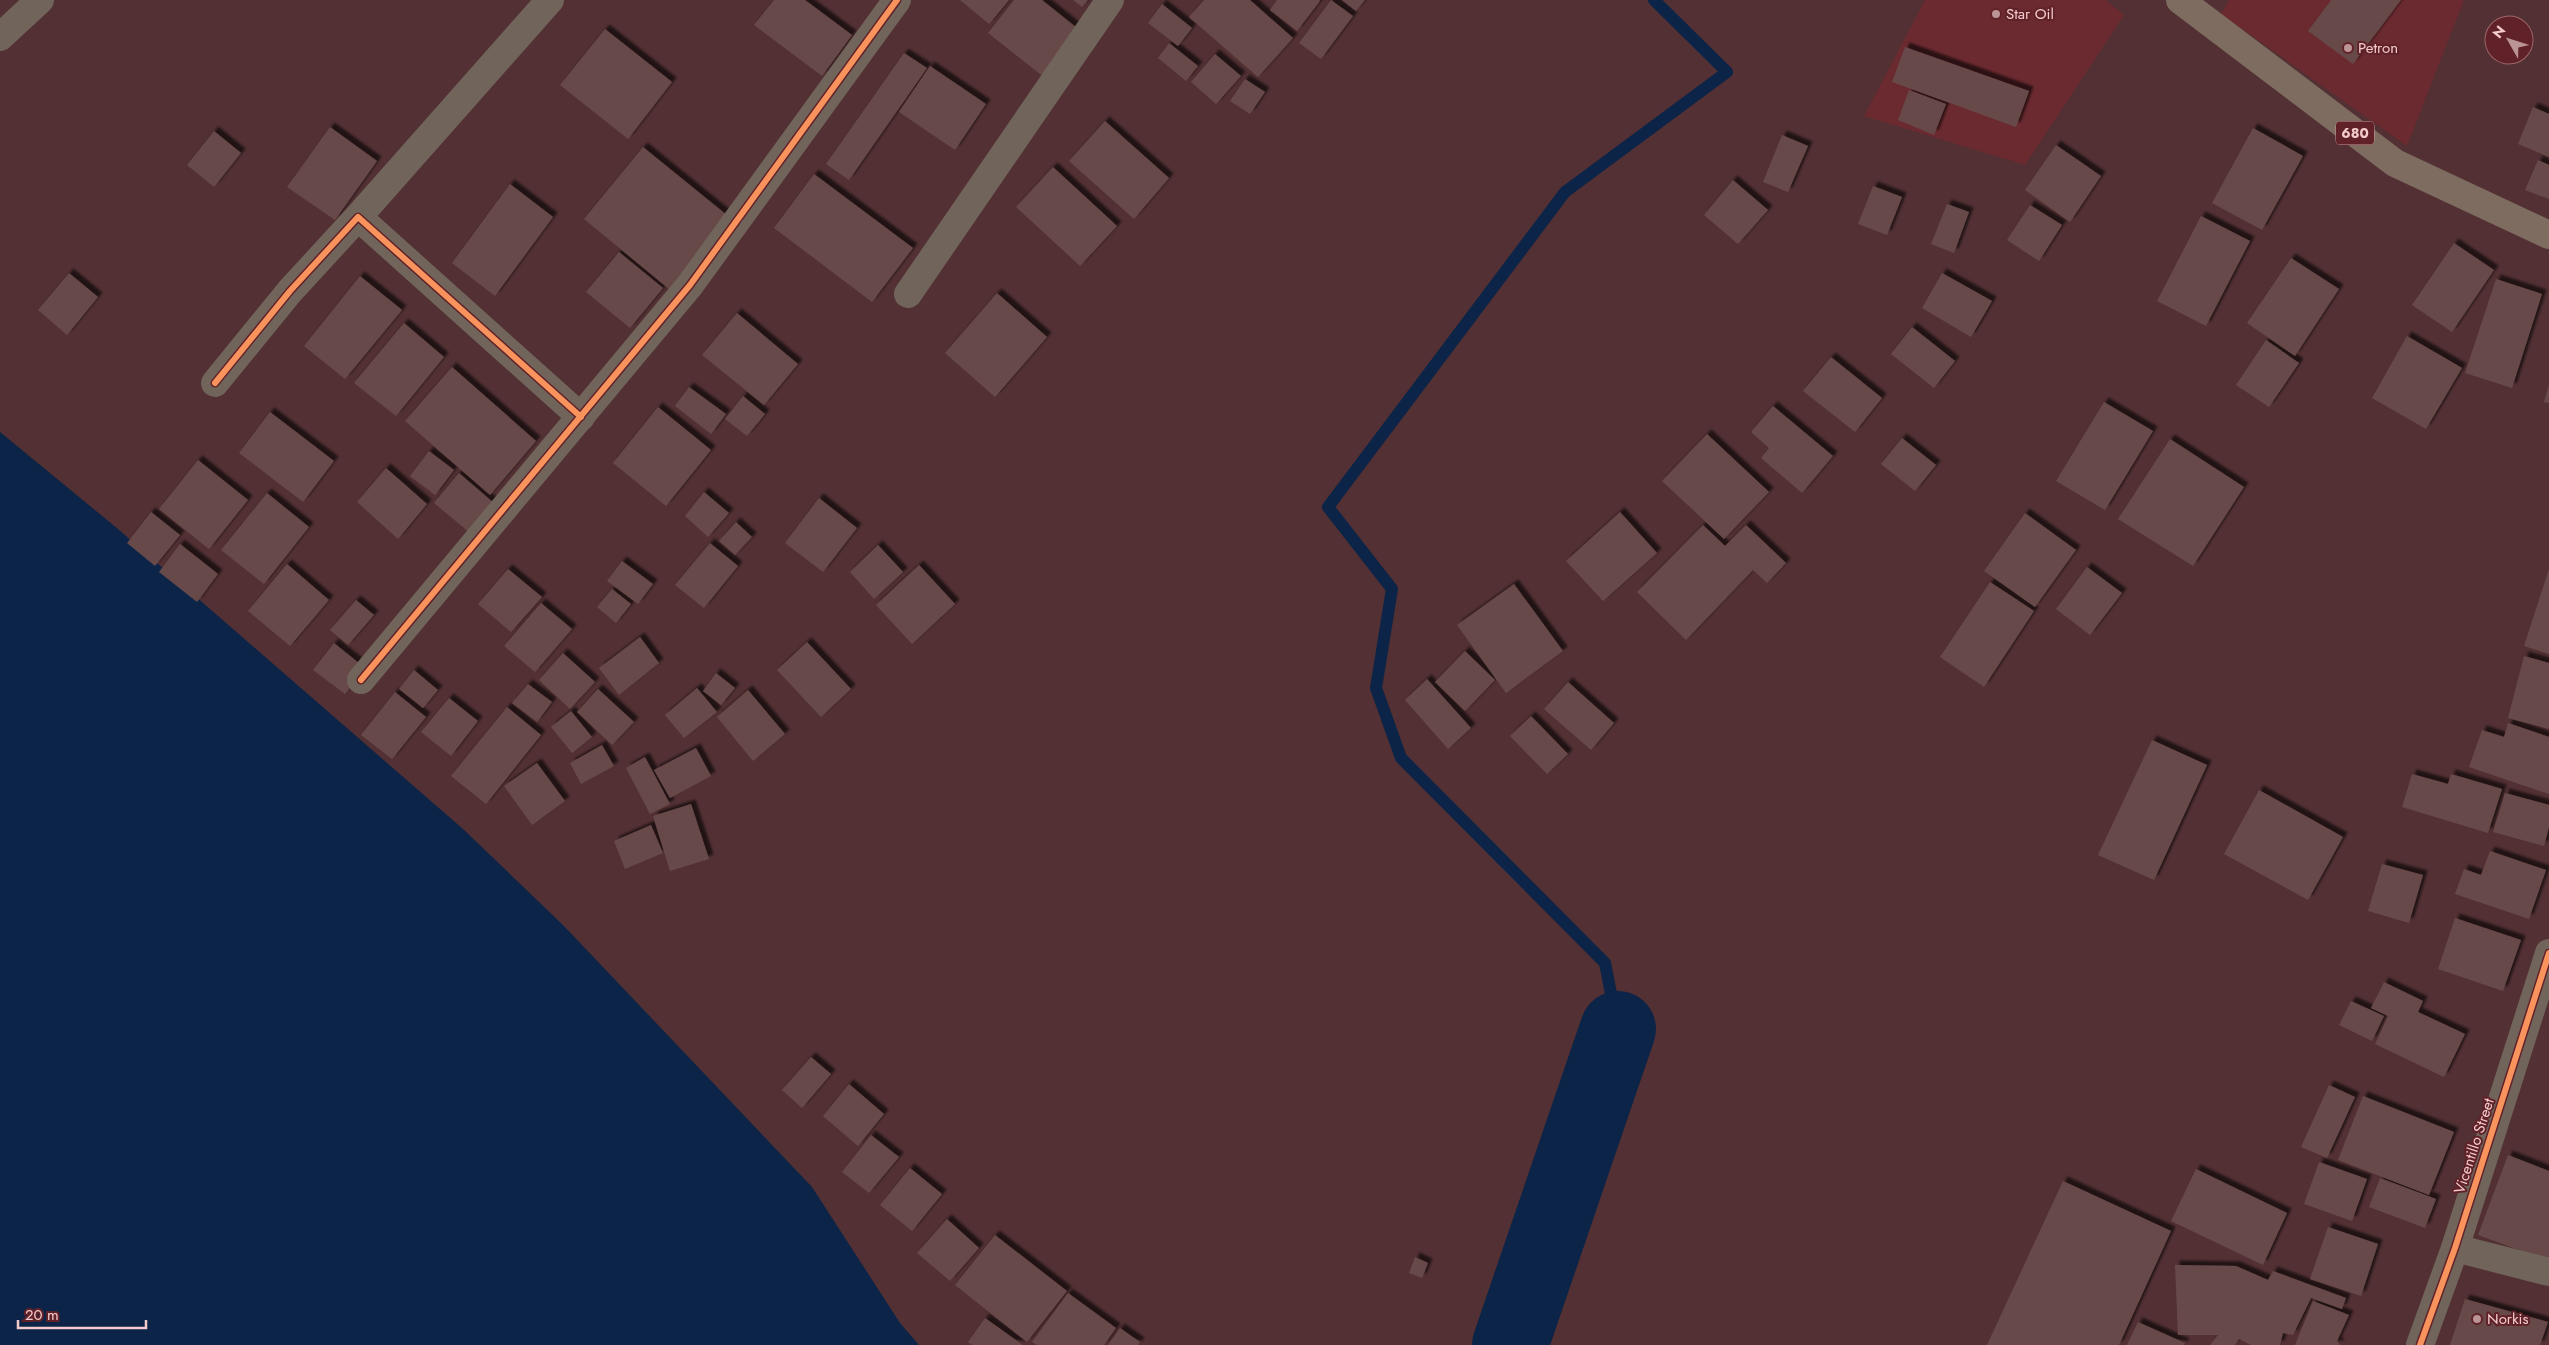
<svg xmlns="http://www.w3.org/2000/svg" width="2549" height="1345" font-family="Jost,sans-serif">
	<defs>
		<filter id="shadow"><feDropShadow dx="4.5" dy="-4.5" stdDeviation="1" flood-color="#0009"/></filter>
	</defs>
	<rect width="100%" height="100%" fill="#523033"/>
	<path fill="#6b2a30" d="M 1925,0 L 2106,0 L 2124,15 L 2025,165 L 1864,116 Z
		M 2229,0 L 2464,0 L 2407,146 L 2221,14 Z"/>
	<path fill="#0c2447" d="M 0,432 L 118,529 L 463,829 L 563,925 L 812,1187 L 900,1323 L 919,1345 L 0,1345 Z"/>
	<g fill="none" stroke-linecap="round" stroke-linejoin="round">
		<path stroke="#0c2447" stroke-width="12" d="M 1618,1029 L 1605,963 L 1401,758 L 1376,688 L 1392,589 L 1328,507 L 1565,192 L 1727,72 L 1654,0"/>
		<path stroke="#0c2447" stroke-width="76" d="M 1510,1345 L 1618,1029"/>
	</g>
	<path fill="#684a49" filter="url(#shadow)" d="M 774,0 L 805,0 L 852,35 L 822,76 L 754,25 Z
		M 960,0 L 1009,0 L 989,24 Z
		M 1014,0 L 1042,0 L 1082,32 L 1045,78 L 988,33 Z
		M 1073,0 L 1088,0 L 1082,7 Z
		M 1204,0 L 1250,0 L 1293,38 L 1258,77 L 1189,17 Z
		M 1277,0 L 1319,0 L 1320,1 L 1297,31 L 1270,10 Z
		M 1331,0 L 1353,16 L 1321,59 L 1299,43 Z
		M 1342,0 L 1365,0 L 1356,11 Z
		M 2331,0 L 2401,0 L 2353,64 L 2308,31 Z
		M 1162,4 L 1192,28 L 1178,46 L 1148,23 Z
		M 605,29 L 672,82 L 628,139 L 560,85 Z
		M 1169,43 L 1198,66 L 1186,81 L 1158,58 Z
		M 1905,47 L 2029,91 L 2016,127 L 1892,82 Z
		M 904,53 L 927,68 L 849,180 L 826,164 Z
		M 1215,54 L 1241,76 L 1216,104 L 1191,82 Z
		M 930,66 L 986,104 L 955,150 L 899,112 Z
		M 1245,79 L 1265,92 L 1250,114 L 1230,101 Z
		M 1909,90 L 1946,104 L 1934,135 L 1898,120 Z
		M 2533,107 L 2549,114 L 2549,157 L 2518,144 Z
		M 1105,121 L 1169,178 L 1134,219 L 1069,161 Z
		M 330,127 L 377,161 L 335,220 L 287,187 Z
		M 2253,128 L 2303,156 L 2262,230 L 2212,203 Z
		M 214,131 L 241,153 L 214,187 L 187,165 Z
		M 1782,135 L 1808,146 L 1788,192 L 1763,182 Z
		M 2056,145 L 2101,176 L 2070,222 L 2025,190 Z
		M 643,147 L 728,216 L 669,289 L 584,219 Z
		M 2538,160 L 2549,165 L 2549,199 L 2525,190 Z
		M 1053,167 L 1117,226 L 1080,266 L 1016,207 Z
		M 814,174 L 913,248 L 872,302 L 774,228 Z
		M 1733,180 L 1768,210 L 1738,244 L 1704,215 Z
		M 510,184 L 553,217 L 495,296 L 452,263 Z
		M 1873,186 L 1902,197 L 1887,235 L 1858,224 Z
		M 1947,204 L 1969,212 L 1954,253 L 1931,244 Z
		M 2030,205 L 2062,225 L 2039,261 L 2007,240 Z
		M 2201,216 L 2250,241 L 2206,326 L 2157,301 Z
		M 2454,243 L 2494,270 L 2452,332 L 2412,305 Z
		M 619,252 L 663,288 L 630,328 L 586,292 Z
		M 2291,258 L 2339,289 L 2295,356 L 2247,323 Z
		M 69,273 L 98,297 L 67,335 L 38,310 Z
		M 1942,273 L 1992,301 L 1971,337 L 1922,308 Z
		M 360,276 L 402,310 L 345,379 L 304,346 Z
		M 2496,279 L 2542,294 L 2512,388 L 2465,373 Z
		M 997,293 L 1047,337 L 995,397 L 945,353 Z
		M 737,313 L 798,364 L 764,405 L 702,355 Z
		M 404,323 L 444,357 L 396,416 L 354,383 Z
		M 1912,327 L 1955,361 L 1934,388 L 1891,354 Z
		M 2407,336 L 2462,368 L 2426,429 L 2372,398 Z
		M 2266,340 L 2299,363 L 2269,407 L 2236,385 Z
		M 1831,357 L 1882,398 L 1855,432 L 1803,391 Z
		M 452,367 L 536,441 L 490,495 L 405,421 Z
		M 2549,384 L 2549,403 L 2544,402 Z
		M 689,387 L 726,414 L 711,434 L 675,406 Z
		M 743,396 L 765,414 L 747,436 L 725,419 Z
		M 2104,402 L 2153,431 L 2105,510 L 2056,481 Z
		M 1773,406 L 1833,456 L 1802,493 L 1761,458 L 1769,448 L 1751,432 Z
		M 658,407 L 711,450 L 666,506 L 613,463 Z
		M 270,412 L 334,461 L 303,502 L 239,453 Z
		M 1707,434 L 1769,492 L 1724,539 L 1662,481 Z
		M 1902,438 L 1936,465 L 1915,491 L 1881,464 Z
		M 2170,439 L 2244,487 L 2193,566 L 2118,519 Z
		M 429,451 L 454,470 L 435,495 L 410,476 Z
		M 198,460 L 248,500 L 209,549 L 159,509 Z
		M 386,468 L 427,504 L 398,539 L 357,502 Z
		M 459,473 L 495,504 L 470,533 L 434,503 Z
		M 704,492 L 729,513 L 708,537 L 685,516 Z
		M 267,493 L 309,527 L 264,584 L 221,550 Z
		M 819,498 L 857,528 L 823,572 L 785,543 Z
		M 151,512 L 180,535 L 155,566 L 127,543 Z
		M 1620,512 L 1657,553 L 1603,601 L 1566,561 Z
		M 2025,513 L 2076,550 L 2035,607 L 1984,571 Z
		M 736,522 L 752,537 L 735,555 L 719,541 Z
		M 1703,525 L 1725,546 L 1746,525 L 1786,563 L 1767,583 L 1753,570 L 1686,640 L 1637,592 Z
		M 710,543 L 738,566 L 704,608 L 675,585 Z
		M 180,544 L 218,574 L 197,602 L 159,572 Z
		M 878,545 L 903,572 L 874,599 L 850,572 Z
		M 622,561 L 653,584 L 638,604 L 607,581 Z
		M 287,564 L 329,600 L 290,646 L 248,611 Z
		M 919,565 L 955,604 L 912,644 L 876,605 Z
		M 2087,567 L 2122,593 L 2090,635 L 2056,609 Z
		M 508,569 L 542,597 L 511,632 L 478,604 Z
		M 2549,569 L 2549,654 L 2524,646 Z
		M 1990,582 L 2034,611 L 1984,687 L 1940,657 Z
		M 1514,584 L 1563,651 L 1506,693 L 1457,625 Z
		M 612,589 L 631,604 L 616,623 L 597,607 Z
		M 356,600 L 374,615 L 348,645 L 330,630 Z
		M 541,603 L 572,629 L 535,672 L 504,646 Z
		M 640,637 L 659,663 L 619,695 L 599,668 Z
		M 807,642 L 851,689 L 821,717 L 777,670 Z
		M 334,643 L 365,668 L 345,694 L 313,670 Z
		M 1465,651 L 1495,680 L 1465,711 L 1435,682 Z
		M 563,653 L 595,682 L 570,709 L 539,680 Z
		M 2524,656 L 2549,663 L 2549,729 L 2508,718 Z
		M 414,670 L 438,690 L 423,708 L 399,689 Z
		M 716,673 L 735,688 L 721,705 L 703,691 Z
		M 1427,679 L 1471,728 L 1448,749 L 1405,700 Z
		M 1568,682 L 1614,723 L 1591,750 L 1544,709 Z
		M 528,684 L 552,702 L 537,722 L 512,703 Z
		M 697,688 L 717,712 L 684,738 L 665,715 Z
		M 598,689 L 634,722 L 612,745 L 577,712 Z
		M 748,690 L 785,734 L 753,761 L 717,717 Z
		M 395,692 L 426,717 L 392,759 L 361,735 Z
		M 449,698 L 478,721 L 451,756 L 421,732 Z
		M 507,707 L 541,735 L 486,804 L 451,776 Z
		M 571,711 L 592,737 L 572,753 L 551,727 Z
		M 1531,716 L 1568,754 L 1547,774 L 1510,736 Z
		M 2508,723 L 2549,737 L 2549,794 L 2469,767 L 2482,730 L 2504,737 Z
		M 2152,740 L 2207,765 L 2154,880 L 2098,855 Z
		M 602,745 L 614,766 L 581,784 L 570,763 Z
		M 696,748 L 711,776 L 670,798 L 654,770 Z
		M 645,757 L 670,804 L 650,814 L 626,768 Z
		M 537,763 L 565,801 L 532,825 L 504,786 Z
		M 2412,774 L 2448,784 L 2451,774 L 2502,789 L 2488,833 L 2402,807 Z
		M 2259,790 L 2343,837 L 2308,900 L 2224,854 Z
		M 2505,793 L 2549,805 L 2549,827 L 2544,846 L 2493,832 Z
		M 691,804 L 709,859 L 670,871 L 653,816 Z
		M 651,825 L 663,853 L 625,869 L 614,841 Z
		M 2490,851 L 2546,870 L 2529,919 L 2455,894 L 2464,869 L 2481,875 Z
		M 2382,864 L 2423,875 L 2409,923 L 2368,911 Z
		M 2455,918 L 2521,940 L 2503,991 L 2438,969 Z
		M 2384,982 L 2423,1001 L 2418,1012 L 2465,1034 L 2444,1077 L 2375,1044 L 2388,1016 L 2371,1008 Z
		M 2351,1001 L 2384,1016 L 2372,1041 L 2339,1025 Z
		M 811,1057 L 831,1074 L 802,1108 L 782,1090 Z
		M 849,1084 L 884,1114 L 858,1146 L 823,1116 Z
		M 2329,1085 L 2355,1097 L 2327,1158 L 2301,1147 Z
		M 2363,1096 L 2454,1132 L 2429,1195 L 2338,1160 Z
		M 871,1135 L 899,1157 L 869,1193 L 842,1172 Z
		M 2508,1155 L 2549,1171 L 2549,1261 L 2478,1235 Z
		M 2319,1162 L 2367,1179 L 2352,1221 L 2304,1204 Z
		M 910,1168 L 942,1194 L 912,1231 L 880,1205 Z
		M 2196,1169 L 2287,1213 L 2263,1265 L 2171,1221 Z
		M 2380,1178 L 2436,1199 L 2425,1228 L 2369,1207 Z
		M 2063,1181 L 2171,1231 L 2119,1345 L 1987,1345 Z
		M 947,1219 L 979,1248 L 950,1281 L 917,1253 Z
		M 2328,1227 L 2378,1244 L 2361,1296 L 2310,1279 Z
		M 995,1235 L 1067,1291 L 1027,1342 L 955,1285 Z
		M 1415,1257 L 1428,1263 L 1422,1278 L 1409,1273 Z
		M 2175,1265 L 2236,1266 L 2268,1280 L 2273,1271 L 2346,1298 L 2342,1309 L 2311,1298 L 2293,1335 L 2283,1333 L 2280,1345 L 2251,1345 L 2239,1339 L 2235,1345 L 2210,1345 L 2218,1335 L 2178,1335 Z
		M 1068,1293 L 1116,1328 L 1104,1345 L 1037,1345 L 1032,1342 Z
		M 2465,1299 L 2548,1322 L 2540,1345 L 2450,1345 Z
		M 2313,1301 L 2349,1315 L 2337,1341 L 2340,1345 L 2295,1345 Z
		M 985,1318 L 1023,1345 L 972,1345 L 968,1342 Z
		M 2138,1322 L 2185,1343 L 2184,1345 L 2127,1345 Z
		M 1120,1328 L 1140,1342 L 1138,1345 L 1108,1345 Z"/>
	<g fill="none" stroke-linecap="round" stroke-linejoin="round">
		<path stroke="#71655b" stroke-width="28" d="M 0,37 L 40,0
			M 358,217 L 550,0
			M 908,294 L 1110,0
			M 215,383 L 290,291 L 358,217 L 581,417
			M 361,680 L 690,285 L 897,0
			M 2455,1248 L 2549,1272"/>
		<path stroke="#71655b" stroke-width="28" d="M 2420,1345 L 2455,1248 L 2549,953"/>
		<path stroke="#7d6c5f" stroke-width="28" d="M 2180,0 L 2395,163 L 2549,235"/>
		<defs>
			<path id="cycleway" d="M 215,383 L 290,291 L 358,217 L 581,417
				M 361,680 L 690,285 L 897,0
				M 2420,1345 L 2455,1248 L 2549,953"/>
		</defs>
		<use href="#cycleway" stroke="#602228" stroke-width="9"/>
		<use href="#cycleway" stroke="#f8935d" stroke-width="6"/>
	</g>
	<g fill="#bb9596" stroke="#602228" stroke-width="2">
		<circle cx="1996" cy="14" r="5"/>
		<circle cx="2348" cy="48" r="5"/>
		<circle cx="2477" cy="1319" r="5"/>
	</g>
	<g text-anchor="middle" stroke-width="4" stroke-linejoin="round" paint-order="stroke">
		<rect fill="#602228" stroke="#c7989b" stroke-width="1" x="2336" y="121.5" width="38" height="23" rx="4"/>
		<g font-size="14" font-weight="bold" fill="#f3cbcc">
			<text x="2355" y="138">680</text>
		</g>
		<g font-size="15" fill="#f3cbcc" stroke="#602228" text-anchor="start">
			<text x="2006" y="19">Star Oil</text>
			<text x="2358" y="53">Petron</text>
			<text x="2487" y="1324">Norkis</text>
		</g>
		<g font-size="15" fill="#f3cbcc" stroke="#602228">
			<text transform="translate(2474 1146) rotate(-72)" y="5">Vicentillo Street</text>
		</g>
	</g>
	<g transform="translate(2509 40) rotate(309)"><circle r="24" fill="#602228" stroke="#9b666a"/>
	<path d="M0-4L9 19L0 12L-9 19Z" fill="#bb9596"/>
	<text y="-8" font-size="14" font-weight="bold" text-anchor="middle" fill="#f3cbcc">N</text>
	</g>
	<path d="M18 1320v8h128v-8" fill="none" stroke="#f3cbcc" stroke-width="2.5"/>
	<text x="25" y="1320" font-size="15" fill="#f3cbcc" stroke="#602228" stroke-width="4" paint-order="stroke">20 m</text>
</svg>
